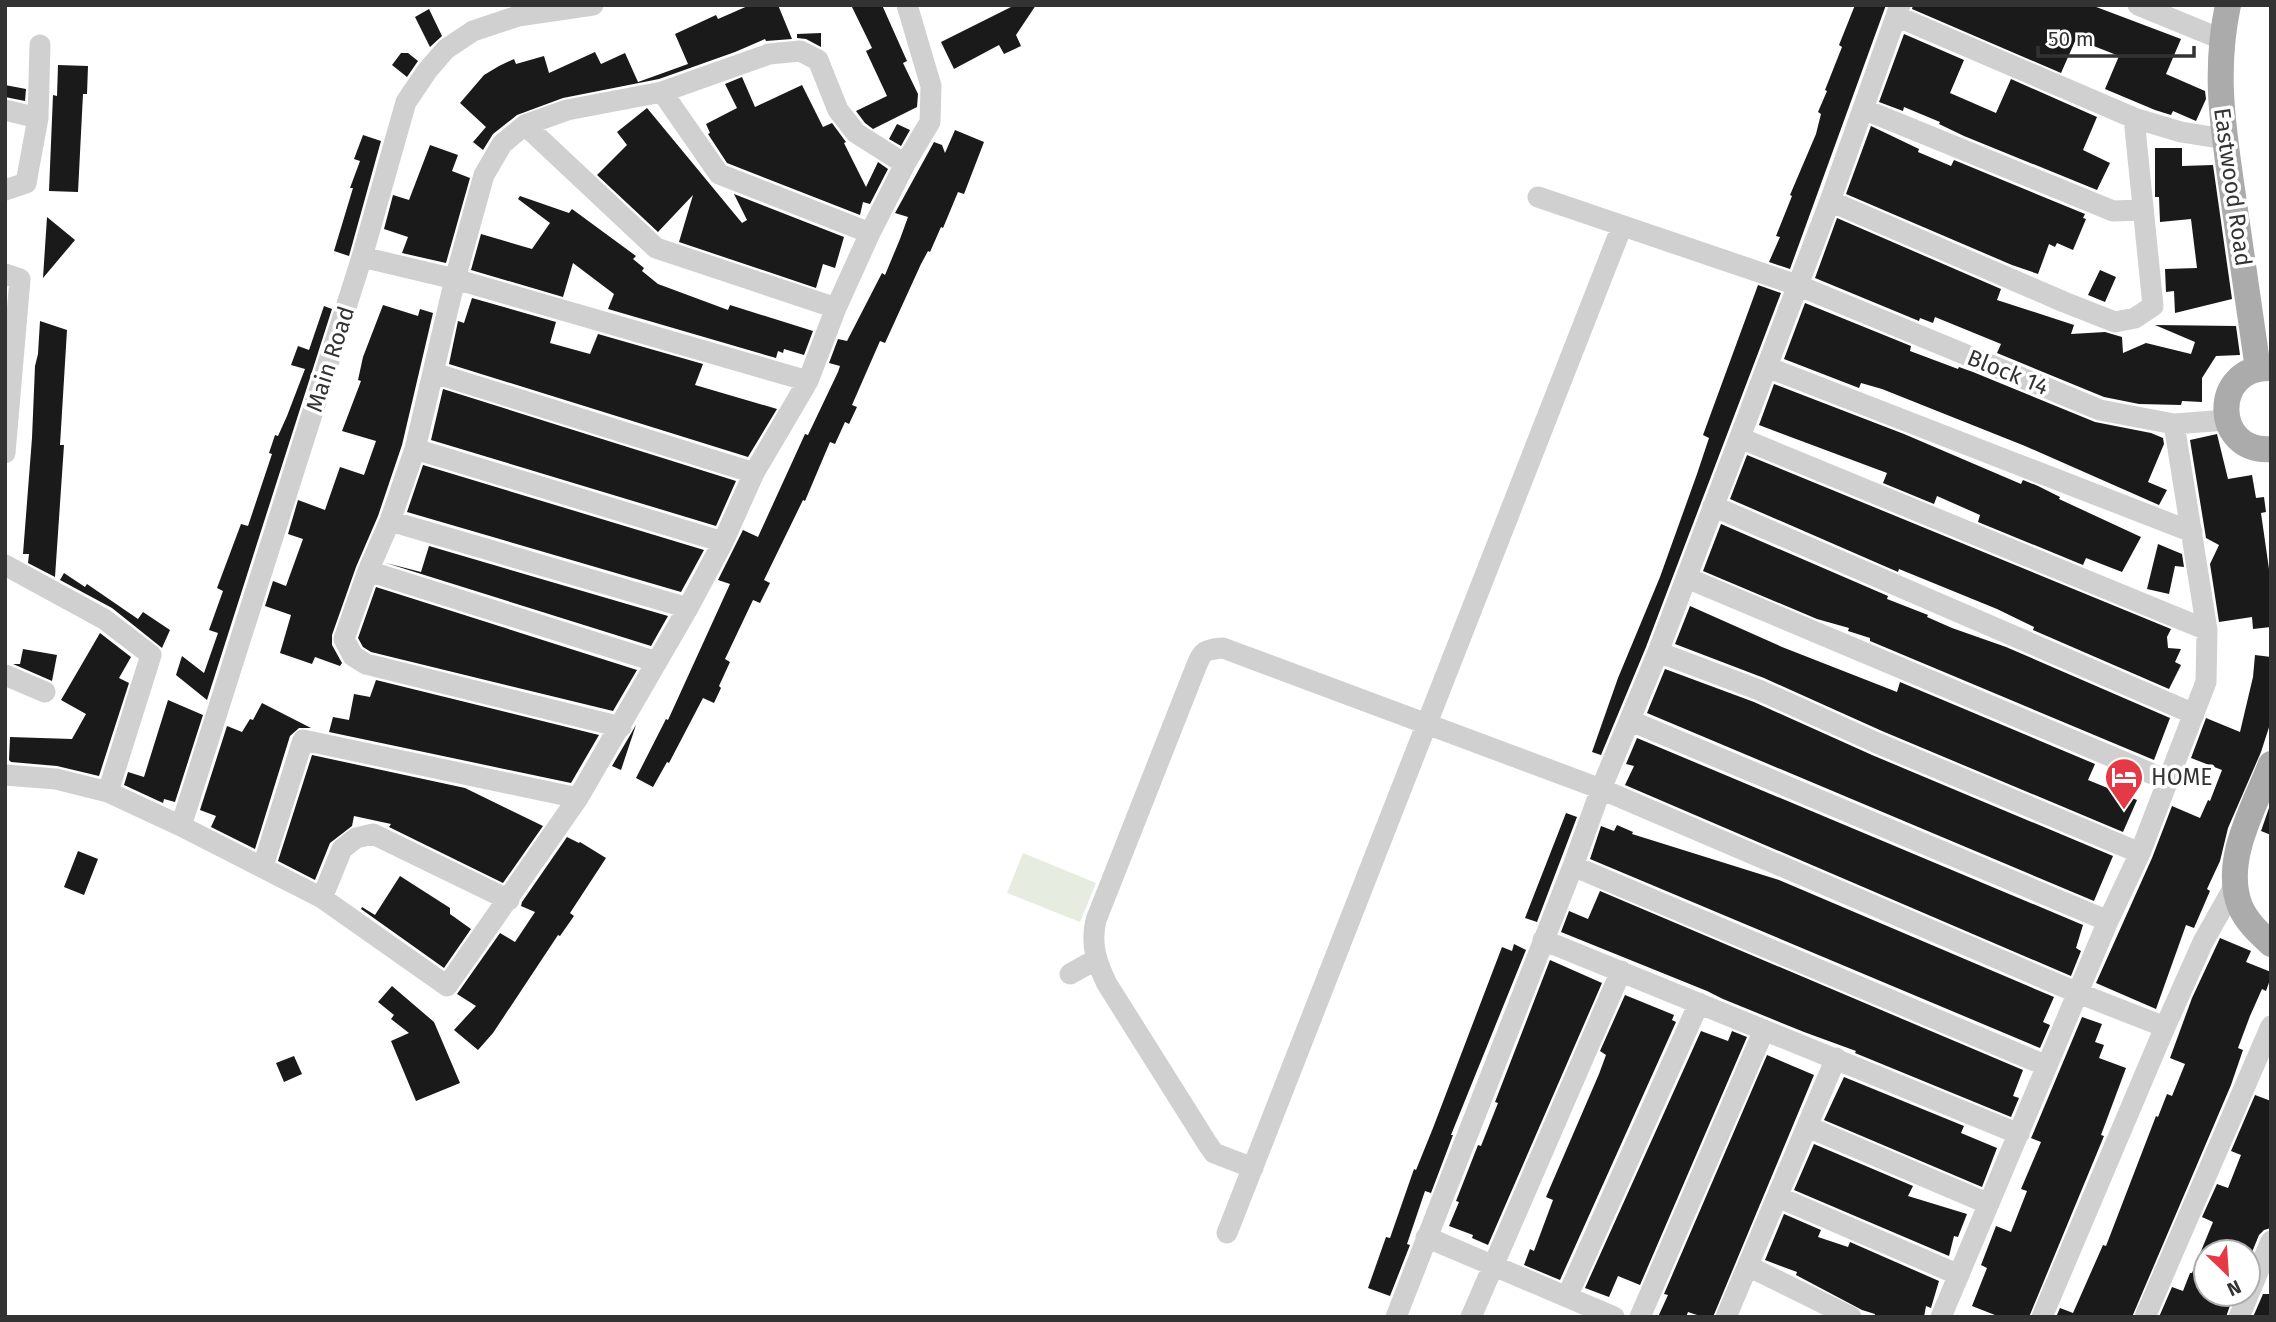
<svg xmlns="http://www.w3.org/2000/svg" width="2276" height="1322" font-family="'Fira Sans',sans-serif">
	<rect width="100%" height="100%" fill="#fff"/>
	<path fill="#e6ecdf" d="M 1023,853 L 1096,883 L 1080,922 L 1007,893 Z"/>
	<path fill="#1a1a1a" d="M 750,5 L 778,5 L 792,39 L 766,41 L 765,39 L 735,52 L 659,79 L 563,98 L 517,115 L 493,134 L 483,150 L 473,142 L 486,127 L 460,103 L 484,75 L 499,66 L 514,59 L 516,64 L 544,56 L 549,73 L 595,52 L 601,64 L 625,53 L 638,82 L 688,64 L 675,34 L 716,15 L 718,19 Z
		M 851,5 L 882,5 L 907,61 L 903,63 L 918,94 L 917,107 L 873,129 L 865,123 L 856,111 L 887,96 L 866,51 L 872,48 Z
		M 1015,5 L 1036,5 L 1016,35 L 1021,46 L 1004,54 L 999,45 L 954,69 L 941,42 Z
		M 1855,5 L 1886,5 L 1790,269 L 1769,262 L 1780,237 L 1776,236 L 1792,196 L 1790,195 L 1816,134 L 1821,114 L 1818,112 L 1827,91 L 1825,90 L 1842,47 L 1839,45 Z
		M 1913,5 L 2091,5 L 2181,39 L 2166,74 L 2205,91 L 2206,99 L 2196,121 L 2173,111 L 2171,115 L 2155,110 L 2105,89 L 2119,56 L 2076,39 L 2061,73 L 1912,9 Z
		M 429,9 L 442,36 L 430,47 L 415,17 Z
		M 821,33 L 821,47 L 806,39 L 797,38 L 797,34 Z
		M 1904,34 L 1964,60 L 1950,93 L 1996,113 L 2011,79 L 2097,117 L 2083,150 L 2110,163 L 2097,190 L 1964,136 L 1939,124 L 1940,122 L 1904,107 L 1903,111 L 1879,102 Z
		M 401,53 L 408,53 L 418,61 L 407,77 L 392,65 Z
		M 58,65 L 88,66 L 87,94 L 83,94 L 78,192 L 49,191 L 53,95 L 57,96 Z
		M 742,77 L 755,107 L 802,85 L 823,127 L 832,123 L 846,142 L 844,143 L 866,187 L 878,162 L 888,169 L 870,204 L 863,202 L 860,215 L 727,163 L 708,134 L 710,133 L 706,124 L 737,108 L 725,84 Z
		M 5,85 L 26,89 L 25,101 L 5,97 Z
		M 647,108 L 742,223 L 747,220 L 734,194 L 844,237 L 835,268 L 823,264 L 816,288 L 679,242 L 693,195 L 658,232 L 597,175 L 627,145 L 617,132 Z
		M 897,124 L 910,130 L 901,146 L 889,139 Z
		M 1871,126 L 1919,149 L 1918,152 L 1951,166 L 1954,160 L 2085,214 L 2083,218 L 2086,219 L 2073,250 L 2057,243 L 2055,247 L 2049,244 L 2038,274 L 2012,265 L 1846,194 Z
		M 955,130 L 984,142 L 964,194 L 958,192 L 943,228 L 941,227 L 930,252 L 928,251 L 921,264 L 885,343 L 880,341 L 852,405 L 857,407 L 849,424 L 845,422 L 835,444 L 830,442 L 805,501 L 803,500 L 764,580 L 770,583 L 760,603 L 753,600 L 725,659 L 730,662 L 719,686 L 721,688 L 714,703 L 703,698 L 669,763 L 667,762 L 653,787 L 636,778 L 666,719 L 668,720 L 730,584 L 718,580 L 743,530 L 758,537 L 805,434 L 808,435 L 838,372 L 840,366 L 829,363 L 838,339 L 847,341 L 882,273 L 885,275 L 900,239 L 908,217 L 895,213 L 934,142 L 942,145 L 945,153 Z
		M 363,135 L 381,141 L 349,256 L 334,251 L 353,188 L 350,188 L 360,161 L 354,159 Z
		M 430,145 L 458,155 L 452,171 L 470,178 L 446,263 L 402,253 L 408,237 L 384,229 L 393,195 L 409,200 Z
		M 2155,148 L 2182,148 L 2182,166 L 2213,165 L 2232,299 L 2175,313 L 2174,291 L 2166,292 L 2165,269 L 2197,268 L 2191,219 L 2160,222 L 2159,197 L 2155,197 Z
		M 520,196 L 569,213 L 572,209 L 636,256 L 633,259 L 644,268 L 642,271 L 658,284 L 728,310 L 730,305 L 813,331 L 804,355 L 784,349 L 783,353 L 778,351 L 776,358 L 608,309 L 614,294 L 573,263 L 563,297 L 471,270 L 481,234 L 532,249 L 550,223 L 518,199 Z
		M 47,217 L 75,240 L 43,278 Z
		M 1837,218 L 2001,289 L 1997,300 L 2074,325 L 2071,334 L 2105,332 L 2122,337 L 2123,353 L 2146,343 L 2191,354 L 2195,342 L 2155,325 L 2236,326 L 2240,355 L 2216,356 L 2202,378 L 2202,402 L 2182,401 L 2181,405 L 2139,404 L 2104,397 L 1997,353 L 2001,344 L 1935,317 L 1933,323 L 1920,318 L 1919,321 L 1815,278 Z
		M 2100,270 L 2116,277 L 2105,302 L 2088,295 Z
		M 1758,285 L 1781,293 L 1646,647 L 1601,755 L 1592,752 L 1618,678 L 1660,577 L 1697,474 L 1709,438 L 1703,435 Z
		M 472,298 L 556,322 L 550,343 L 590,354 L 598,334 L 703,364 L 695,385 L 777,409 L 748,457 L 449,364 L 458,321 L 464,323 Z
		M 1805,303 L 1911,346 L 1910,351 L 1958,369 L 1959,367 L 1973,372 L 2095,422 L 2151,433 L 2163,438 L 2164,444 L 2148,482 L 2167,490 L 2159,505 L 2025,446 L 1882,389 L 1861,383 L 1859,388 L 1784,359 Z
		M 383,305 L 418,316 L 420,309 L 433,313 L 402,445 L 378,516 L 356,567 L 332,635 L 332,645 L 342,663 L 340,666 L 315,657 L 312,664 L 280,653 L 291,615 L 265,606 L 273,581 L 286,586 L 303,539 L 288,534 L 298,500 L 325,510 L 340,467 L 364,475 L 376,441 L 342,431 L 361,381 L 358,380 L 363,357 Z
		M 324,306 L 332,309 L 207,700 L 176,675 L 182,656 L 204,673 L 218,633 L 209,630 L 223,591 L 217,588 L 241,524 L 248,526 L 272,454 L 269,453 L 275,435 L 278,436 L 287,416 L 305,369 L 291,365 L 298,346 L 309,350 Z
		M 40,321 L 67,330 L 60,445 L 64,445 L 55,577 L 28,563 L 29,554 L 23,554 L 32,438 L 35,366 L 38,354 Z
		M 1774,384 L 1904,434 L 2021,484 L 2023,480 L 2038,486 L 2060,497 L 2059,499 L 2141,537 L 2122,572 L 2086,558 L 2083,565 L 1978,522 L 1980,515 L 1937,496 L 1934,504 L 1883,483 L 1887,473 L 1759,425 Z
		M 443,389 L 736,481 L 716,526 L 431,440 Z
		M 2217,434 L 2228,479 L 2252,475 L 2256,498 L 2264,497 L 2266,512 L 2261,513 L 2271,583 L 2271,627 L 2253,629 L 2252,617 L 2219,622 L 2210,564 L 2219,545 L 2206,538 L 2190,440 Z
		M 1747,455 L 2171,629 L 2167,637 L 2168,648 L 2181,649 L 2175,662 L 2181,665 L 2169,689 L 2033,630 L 2034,627 L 1997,609 L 1899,569 L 1898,572 L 1730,499 Z
		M 423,465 L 704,550 L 681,592 L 407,512 Z
		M 1721,524 L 1888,596 L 1887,599 L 1928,615 L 1927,617 L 1952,628 L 2006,647 L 2170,718 L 2154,760 L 1870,641 L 1870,638 L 1848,631 L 1849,628 L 1817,619 L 1703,571 Z
		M 2158,544 L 2182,554 L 2184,567 L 2175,566 L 2169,594 L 2147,589 Z
		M 429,546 L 668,616 L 651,646 L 386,563 L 421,572 Z
		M 64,573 L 85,587 L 87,584 L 138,619 L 143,612 L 170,630 L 162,648 L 112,608 L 60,580 Z
		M 376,587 L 637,670 L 613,711 L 371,652 L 363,647 L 358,638 Z
		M 1690,606 L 1782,647 L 1897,692 L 1900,682 L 2095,764 L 2088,780 L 2137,800 L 2123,832 L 1882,731 L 1764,678 L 1675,644 Z
		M 100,633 L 131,657 L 119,678 L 129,683 L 99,776 L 57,766 L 11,762 L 9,760 L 10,737 L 72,739 L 86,714 L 61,700 Z
		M 23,649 L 57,655 L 52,681 L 13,664 L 20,664 Z
		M 2255,655 L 2271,657 L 2271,721 L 2261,752 L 2228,828 L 2220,861 L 2207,889 L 2210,891 L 2194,928 L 2186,925 L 2156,1009 L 2096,983 L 2152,858 L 2172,806 L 2200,818 L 2208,800 L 2210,801 L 2222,770 L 2191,758 L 2206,718 L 2240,732 L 2253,677 Z
		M 1665,669 L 1754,702 L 1872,755 L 2113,856 L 2094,901 L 1647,713 Z
		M 376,680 L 599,735 L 571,783 L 329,732 L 333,717 L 349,720 L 354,694 L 370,697 Z
		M 168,700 L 203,715 L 175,802 L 164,799 L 163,803 L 124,785 L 128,772 L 144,777 Z
		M 262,703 L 311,728 L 299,728 L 290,736 L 255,849 L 211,827 L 216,816 L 200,810 L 227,726 L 242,732 L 250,719 L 253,720 Z
		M 636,725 L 621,770 L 612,766 Z
		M 1637,738 L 2083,925 L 2076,948 L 2081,951 L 2071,976 L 1625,785 L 1634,766 L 1626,764 Z
		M 312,755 L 465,788 L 543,826 L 503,883 L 389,827 L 391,824 L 354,816 L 352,826 L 330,843 L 315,880 L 278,861 Z
		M 2269,808 L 2271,809 L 2271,835 L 2261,831 Z
		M 1566,813 L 1577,817 L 1537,922 L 1525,918 Z
		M 1617,825 L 1633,832 L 1632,834 L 1779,880 L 2054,997 L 2043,1022 L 2050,1025 L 2040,1048 L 1590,859 L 1601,826 L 1614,831 Z
		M 567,837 L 579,843 L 580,842 L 606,858 L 570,913 L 574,916 L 560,936 L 558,935 L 493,1033 L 478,1050 L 454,1030 L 476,1006 L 457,994 L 500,933 L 515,942 L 535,912 L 521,906 L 522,902 Z
		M 78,851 L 98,859 L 84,895 L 64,887 Z
		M 400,876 L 450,908 L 450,914 L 471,929 L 444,968 L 361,909 L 362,907 L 375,915 Z
		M 1600,891 L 2023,1070 L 2013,1096 L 2019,1098 L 2011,1117 L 1855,1053 L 1856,1051 L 1804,1032 L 1723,999 L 1707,991 L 1561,932 L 1569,911 L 1588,919 Z
		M 2220,938 L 2251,951 L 2246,962 L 2271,972 L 2271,977 L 2266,991 L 2262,989 L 2250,1016 L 2238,1048 L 2243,1050 L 2231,1085 L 2132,1317 L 2056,1317 L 2060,1308 L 2073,1313 L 2103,1245 L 2106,1246 L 2156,1116 L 2158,1117 L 2167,1094 L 2172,1096 L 2185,1064 L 2170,1058 L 2192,998 Z
		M 1514,944 L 1526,950 L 1451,1135 L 1453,1135 L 1431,1193 L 1425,1191 L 1407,1244 L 1410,1245 L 1390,1296 L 1368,1288 L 1386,1237 L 1390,1238 L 1414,1169 L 1416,1170 L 1433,1128 L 1502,947 L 1512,951 Z
		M 1550,960 L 1602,983 L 1488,1245 L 1472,1238 L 1473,1235 L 1449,1226 L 1459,1202 L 1456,1201 L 1478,1145 L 1481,1146 L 1498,1103 L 1495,1102 Z
		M 392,986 L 434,1022 L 460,1083 L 416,1101 L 391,1041 L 409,1033 L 391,1019 L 394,1015 L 378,1002 Z
		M 1625,995 L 1674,1015 L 1672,1020 L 1676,1022 L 1560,1280 L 1524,1265 L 1530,1249 L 1534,1251 L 1553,1200 L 1546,1197 L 1599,1074 L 1606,1055 L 1600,1051 Z
		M 2082,1017 L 2102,1024 L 2095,1042 L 2104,1045 L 2099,1058 L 2126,1068 L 2101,1135 L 2104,1136 L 2029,1317 L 2000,1317 L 1972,1306 L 1987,1268 L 1981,1265 L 1996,1226 L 2011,1232 L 2027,1191 L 2021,1189 L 2041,1142 L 2031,1138 L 2032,1136 Z
		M 1701,1031 L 1728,1041 L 1732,1031 L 1747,1037 L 1640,1285 L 1618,1276 L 1609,1297 L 1585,1288 Z
		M 1767,1055 L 1814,1075 L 1713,1317 L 1703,1317 L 1688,1312 L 1686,1317 L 1658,1317 L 1668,1295 L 1664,1294 Z
		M 294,1056 L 302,1074 L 284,1082 L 276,1063 Z
		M 1844,1077 L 1964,1126 L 1961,1133 L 1997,1148 L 1982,1187 L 1824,1120 Z
		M 2255,1095 L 2271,1101 L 2271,1228 L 2264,1230 L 2259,1235 L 2250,1257 L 2248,1252 L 2206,1252 L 2206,1294 L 2234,1294 L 2226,1317 L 2159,1317 L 2172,1287 L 2183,1291 L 2190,1273 L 2192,1273 L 2213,1222 L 2202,1217 L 2217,1184 L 2228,1188 L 2241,1155 L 2231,1151 Z
		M 1814,1144 L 1913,1186 L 1908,1196 L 1967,1214 L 1958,1237 L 1954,1236 L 1949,1256 L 1794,1190 Z
		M 1784,1214 L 1821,1230 L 1818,1237 L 1848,1247 L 1850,1242 L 1939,1281 L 1931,1308 L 1926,1306 L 1924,1317 L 1874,1317 L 1875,1314 L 1862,1310 L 1796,1275 L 1797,1272 L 1765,1260 Z
		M 2263,1294 L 2271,1294 L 2271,1317 L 2253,1317 Z"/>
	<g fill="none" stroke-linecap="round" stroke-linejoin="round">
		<path stroke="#d0d0d0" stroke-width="21" d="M 2138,5 L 2221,39
			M 1896,16 L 2134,118 L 2181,132 L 2225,139
			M 662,92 L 719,174 L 870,233
			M 1863,109 L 2113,211 L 2142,210
			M 5,110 L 38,118
			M 525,125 L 656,248 L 836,308
			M 5,190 L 26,183 L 38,118 L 40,45
			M 1538,197 L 1797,285 L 2100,410 L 2174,424 L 2227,420
			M 1830,201 L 2064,302 L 2115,322 L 2135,318 L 2153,306 L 2134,118
			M 362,257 L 455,279 L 808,381
			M 5,274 L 20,279 L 5,453
			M 1767,367 L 2192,532
			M 434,373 L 754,473
			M 1740,438 L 2207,630
			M 415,449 L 723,542
			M 1713,506 L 2194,714
			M 390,521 L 688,608
			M 5,565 L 104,619 L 151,655 L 108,792
			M 368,571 L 657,662
			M 1687,578 L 2167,780
			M 1658,652 L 1759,690 L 1877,743 L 2140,853
			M 5,675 L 45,692
			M 1631,721 L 2108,921
			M 621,727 L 366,664 L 353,656 L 344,639 L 368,571 L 390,521 L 415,449 L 455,279 L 484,175 L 502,144 L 525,125 L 567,110 L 662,92 L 769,54 L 800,51 L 818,60 L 838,110 L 856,133 L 905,164
			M 5,775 L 56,779 L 108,792 L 181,826 L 322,898 L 447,986 L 578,798 L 688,608 L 723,542 L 754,473 L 808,381 L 836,308 L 870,233 L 905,164 L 930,122 L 931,86 L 907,5
			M 181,826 L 362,257 L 406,102 L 427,71 L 446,49 L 473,31 L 518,16 L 593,5
			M 263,866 L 303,740 L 578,798
			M 1573,866 L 2047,1066
			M 322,898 L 342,849 L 356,838 L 373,834 L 509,900
			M 1543,940 L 2019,1134
			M 1070,974 L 1095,960
			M 1808,1127 L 1989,1204
			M 1253,1168 L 1214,1153 L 1207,1143 L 1107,984 C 1097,963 1090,945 1096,920 L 1196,667 C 1203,650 1204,650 1223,648 L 1601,789 L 2078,993 L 2165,1027
			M 1778,1197 L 1959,1275
			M 1227,1233 L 1622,226
			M 1426,1237 L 1614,1317
			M 1748,1266 L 1851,1317
			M 1567,1297 L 1699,1003
			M 1396,1317 L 1573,866 L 1601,789 L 1658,652 L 1830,201 L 1900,5
			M 1471,1317 L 1621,971
			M 1640,1317 L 1764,1030
			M 1726,1317 L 1836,1058
			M 1941,1317 L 2108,921 L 2140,853 L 2206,682 L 2207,630 L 2174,424
			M 2042,1317 L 2165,1027 L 2203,942 L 2235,885
			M 2145,1317 L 2271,1026
			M 2239,1317 L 2271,1241"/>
		<path stroke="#ababab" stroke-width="26" d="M 2228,5 C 2213,75 2224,133 2234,203 C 2242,258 2250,313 2258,369
			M 2271,368 C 2210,366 2213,454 2271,449
			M 2271,764 C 2255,806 2222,860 2240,906 C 2246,921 2259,933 2271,944"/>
	</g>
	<defs>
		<symbol id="hotel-pin" viewBox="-11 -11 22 30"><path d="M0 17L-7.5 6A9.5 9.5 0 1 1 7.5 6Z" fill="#e63946" stroke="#fff"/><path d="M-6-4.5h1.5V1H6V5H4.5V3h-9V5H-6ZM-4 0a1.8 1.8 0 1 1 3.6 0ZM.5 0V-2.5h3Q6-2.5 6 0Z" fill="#fff"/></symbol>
	</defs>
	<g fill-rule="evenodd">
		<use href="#hotel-pin" x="2102" y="755" width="44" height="60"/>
	</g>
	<g text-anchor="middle" stroke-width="7" stroke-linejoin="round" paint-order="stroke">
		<g font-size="23" fill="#333" stroke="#fff">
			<text transform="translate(2233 187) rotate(82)" y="8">Eastwood Road</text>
			<text transform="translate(330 359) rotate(-72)" y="8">Main Road</text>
			<text transform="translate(2008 372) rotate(22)" y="8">Block 14</text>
		</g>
		<g font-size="23" fill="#333" stroke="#fff" text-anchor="start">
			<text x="2151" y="785">HOME</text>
		</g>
	</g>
	<rect width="2276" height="1322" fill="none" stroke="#333333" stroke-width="14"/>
	<g transform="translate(2227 1273) rotate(155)"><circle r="33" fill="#ffffff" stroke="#adadad" stroke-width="2"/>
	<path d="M0-5L12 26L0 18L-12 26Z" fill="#e63946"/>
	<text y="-10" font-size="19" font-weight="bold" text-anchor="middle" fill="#333333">N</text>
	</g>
	<path d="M2038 46v10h156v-10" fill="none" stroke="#333333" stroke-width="3.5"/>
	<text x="2048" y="46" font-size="21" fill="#333333" stroke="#ffffff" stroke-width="5" paint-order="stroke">50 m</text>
</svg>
